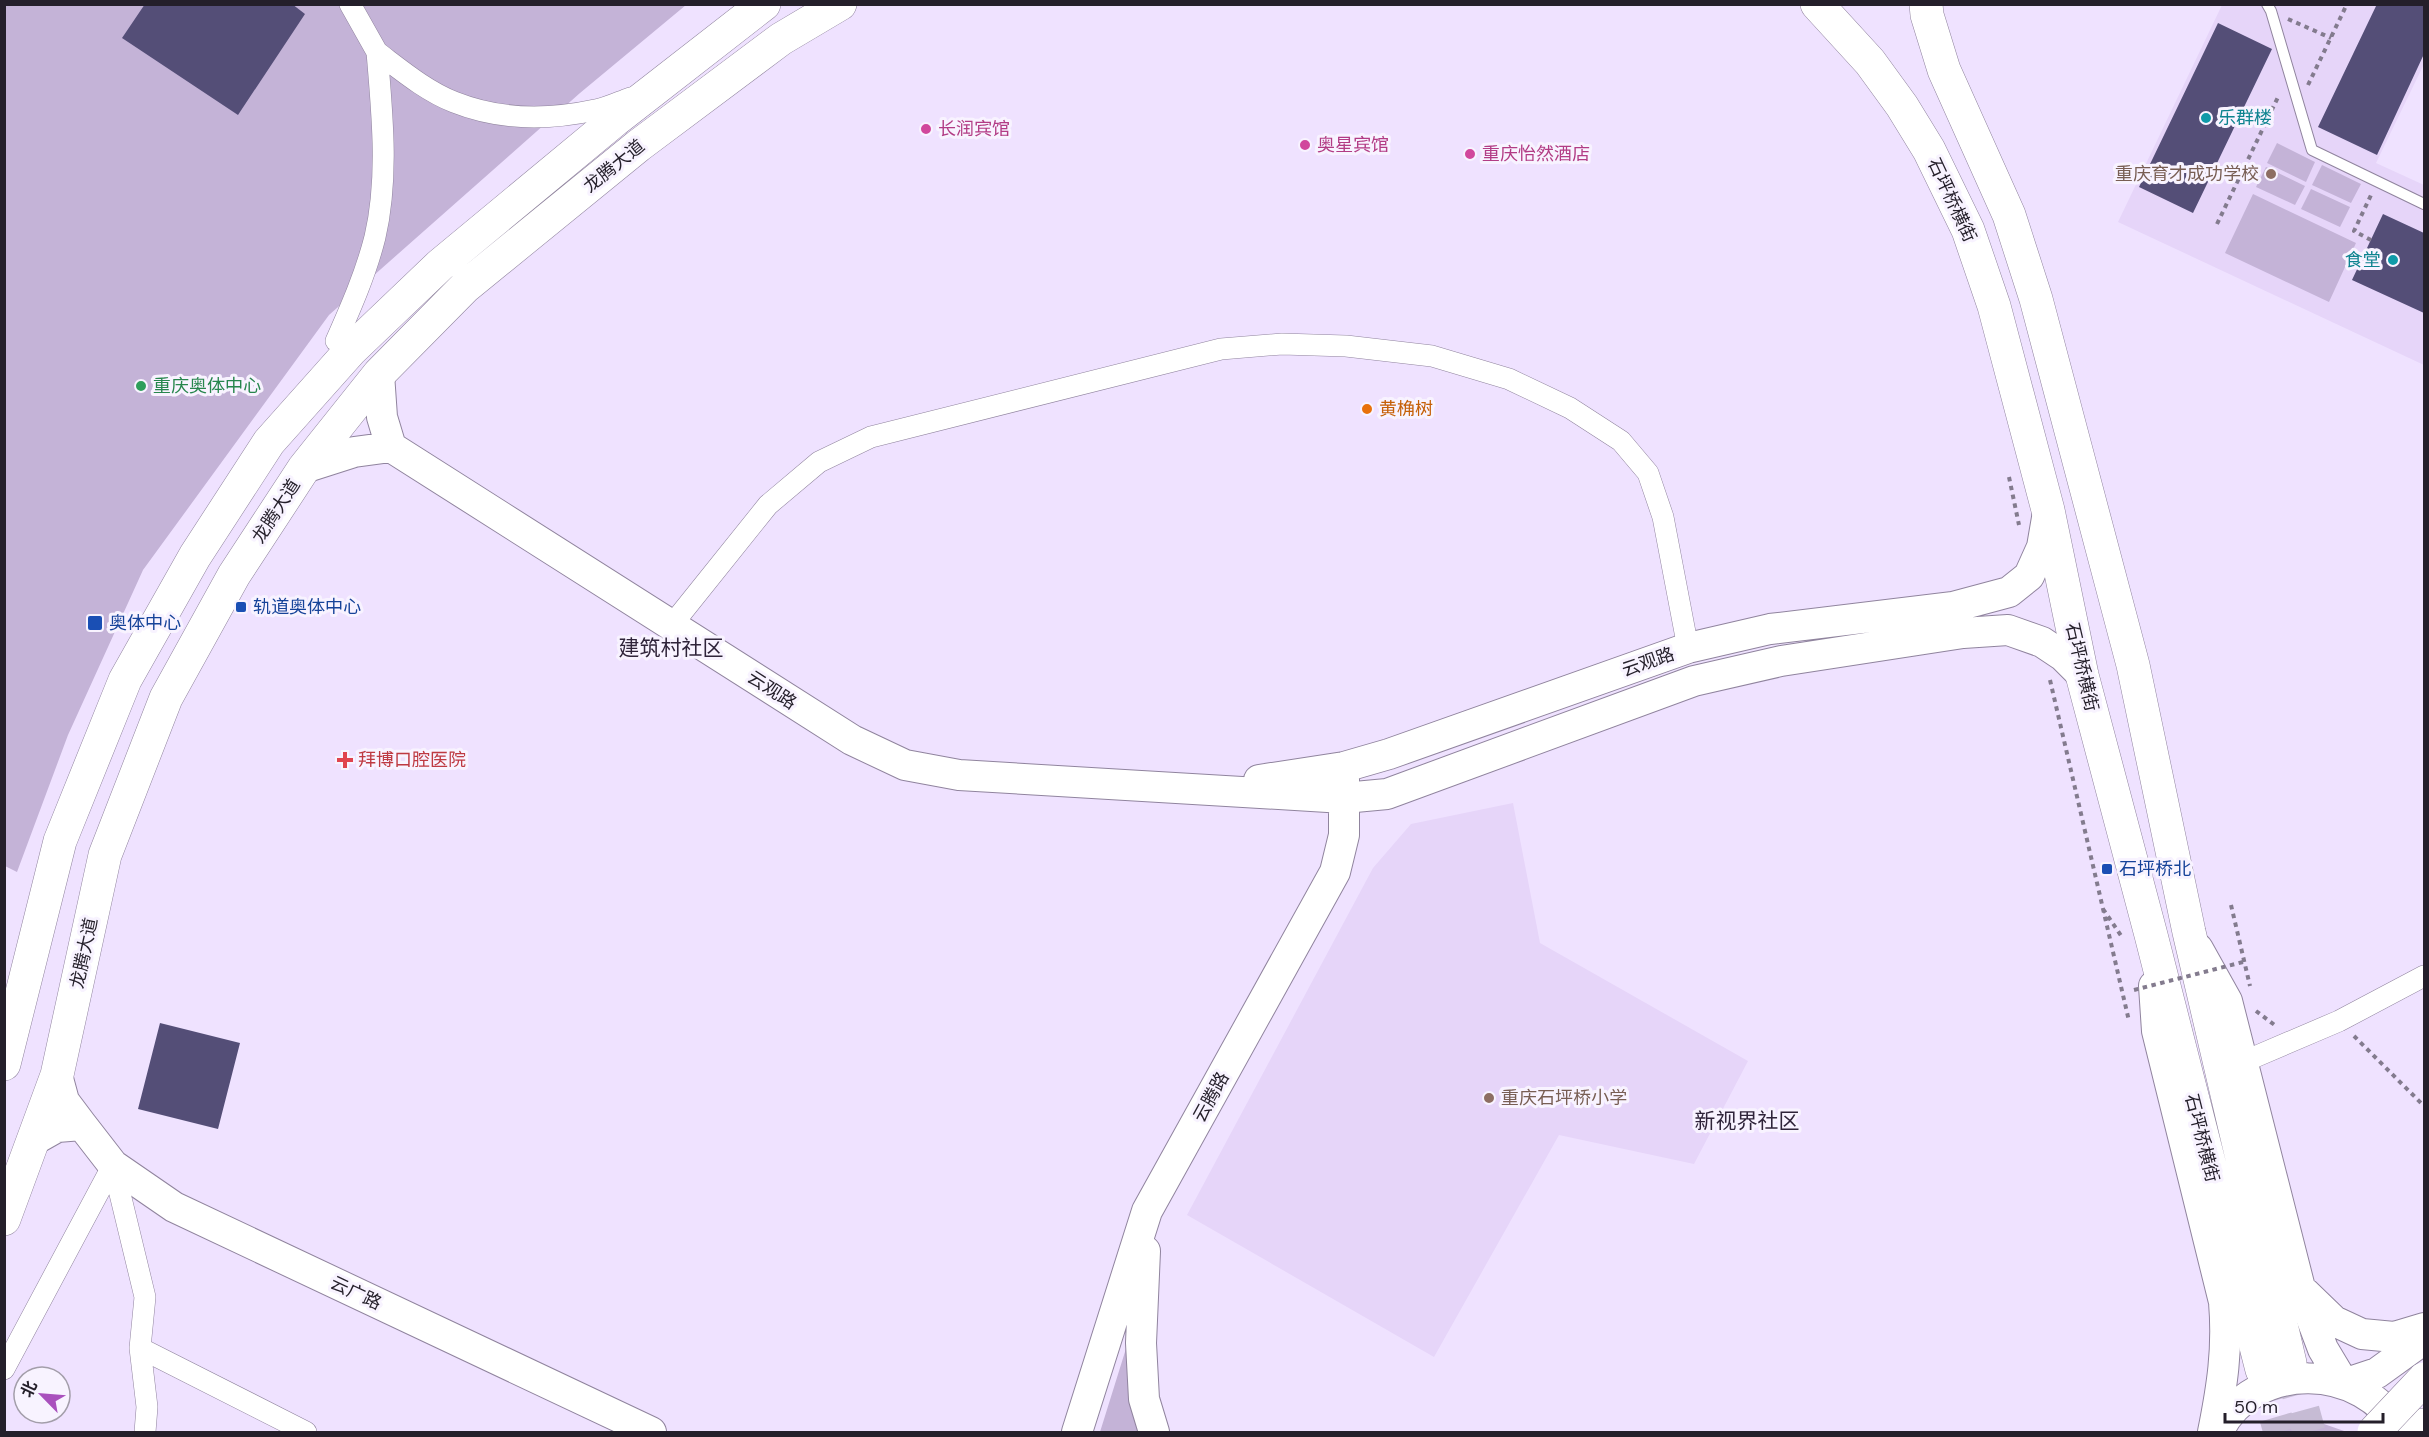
<svg xmlns="http://www.w3.org/2000/svg" width="2429" height="1437" font-family="'DM Sans','Noto Sans SC',sans-serif">
	<rect width="100%" height="100%" fill="#efe2ff"/>
	<path fill="#e6d5f9" d="M 2222,5 L 2424,5 L 2424,64 L 2376,163 L 2424,185 L 2424,365 L 2118,222 Z
		M 1513,803 L 1540,943 L 1748,1061 L 1694,1164 L 1559,1135 L 1434,1357 L 1187,1215 L 1373,868 L 1411,824 Z"/>
	<path fill="#c4b3d7" d="M 5,5 L 686,5 L 580,93 L 329,315 L 143,570 L 68,735 L 17,872 L 5,866 Z
		M 2277,143 L 2315,162 L 2306,182 L 2267,163 Z
		M 2322,165 L 2361,184 L 2351,203 L 2312,185 Z
		M 2266,167 L 2305,186 L 2295,205 L 2256,187 Z
		M 2311,189 L 2350,207 L 2340,227 L 2301,209 Z
		M 2253,194 L 2356,243 L 2329,302 L 2225,253 Z
		M 1129,1339 L 1144,1432 L 1100,1432 Z
		M 2309,1422 L 2324,1424 L 2347,1432 L 2272,1432 L 2294,1424 Z"/>
	<path fill="#544e77" d="M 145,4 L 292,4 L 305,14 L 238,115 L 122,38 Z
		M 2377,4 L 2424,4 L 2424,54 L 2377,155 L 2318,127 Z
		M 2218,23 L 2272,49 L 2193,213 L 2139,187 Z
		M 2383,214 L 2424,233 L 2424,313 L 2352,280 Z
		M 160,1023 L 240,1043 L 218,1129 L 138,1109 Z"/>
	<g fill="none" stroke-linecap="round" stroke-linejoin="round">
		<path stroke="#c6bbd4" stroke-width="33" stroke-dasharray="33 16" stroke-linecap="butt" d="M 2290,1363 L 2309,1432
			M 2262,1370 L 2280,1432"/>
		<defs>
			<path id="lane" d="M 2267,4 L 2271,11 L 2312,150 L 2424,204"/>
			<path id="street" d="M 350,4 L 377,52
				M 336,341 C 351,307 366,273 375,237 C 389,177 382,112 377,52 C 401,70 426,91 454,102 C 499,120 549,120 595,110 C 607,108 619,102 630,98
				M 671,626 L 768,505 L 819,462 L 871,437 L 1221,349 L 1282,344 L 1346,346 L 1432,356 L 1509,379 L 1570,408 L 1621,441 L 1648,473 L 1663,517 L 1688,648
				M 2243,1062 L 2339,1021 L 2424,976
				M 113,1165 L 145,1297 L 140,1348 L 147,1407 L 145,1432
				M 140,1348 L 306,1432
				M 4,1369 L 113,1165"/>
			<path id="secondary" d="M 391,447 L 852,740 L 905,765 L 959,775 L 1344,798 L 1387,794 L 1694,681 L 1781,661 L 1963,633 L 2008,630 L 2042,642 L 2063,656 L 2082,675
				M 304,468 L 354,452 L 391,447 L 382,417 L 379,374
				M 1259,780 L 1344,767 L 1389,754 L 1688,648 L 1770,629 L 1953,607 L 2009,592 L 2029,576 L 2042,547 L 2048,512
				M 2198,949 L 2227,1001 L 2300,1288 L 2323,1349 L 2344,1384
				M 2154,986 L 2157,1031 L 2224,1302 C 2228,1349 2222,1387 2213,1432
				M 82,1125 L 113,1165 L 174,1207 L 651,1432
				M 34,1140 L 57,1127 L 82,1125 L 64,1101 L 57,1075
				M 1145,1251 L 1141,1343 L 1144,1399 L 1154,1432
				M 2305,1293 L 2334,1321 L 2362,1334 L 2394,1337 L 2424,1328
				M 2344,1384 L 2377,1373 L 2424,1339
				M 1077,1432 L 1147,1211 L 1335,872 L 1344,835 L 1344,779
				M 2218,1432 C 2253,1359 2364,1362 2401,1432"/>
			<path id="primary" d="M 1817,4 L 1870,62 L 1902,106 L 1929,150 L 1968,230 L 1994,306 L 2048,510 L 2082,675 L 2151,935 L 2262,1370
				M 1926,4 L 1927,15 L 1944,70 L 2009,215 L 2036,299 L 2133,665 L 2189,932 L 2290,1363
				M 2418,1432 L 2424,1425"/>
			<path id="highway" d="M 4,1064 L 60,841 L 125,680 L 195,556 L 269,442 L 351,350 L 440,265 L 615,120 L 764,4
				M 4,1219 L 57,1075 L 105,855 L 166,698 L 234,575 L 304,468 L 379,374 L 465,287 L 638,146 L 781,39 L 840,4"/>
		</defs>
		<use href="#lane" stroke="#90849e" stroke-width="12"/>
		<use href="#street" stroke="#90849e" stroke-width="22"/>
		<use href="#secondary" stroke="#90849e" stroke-width="32"/>
		<use href="#primary" stroke="#90849e" stroke-width="34"/>
		<use href="#highway" stroke="#90849e" stroke-width="34"/>
		<path stroke="#837b8e" stroke-width="4" stroke-dasharray="4.5 4.5" stroke-linecap="butt" d="M 2288,19 L 2331,38
			M 2308,85 L 2347,4
			M 2217,224 L 2279,95
			M 2371,240 L 2354,231 L 2372,193
			M 2009,477 L 2019,525
			M 2050,680 L 2129,1021
			M 2231,905 L 2250,986
			M 2103,909 L 2122,937
			M 2256,1011 L 2276,1026
			M 2354,1036 L 2424,1106"/>
		<use href="#lane" stroke="#fff" stroke-width="10"/>
		<use href="#street" stroke="#fff" stroke-width="21"/>
		<use href="#secondary" stroke="#fff" stroke-width="30"/>
		<use href="#primary" stroke="#fff" stroke-width="33"/>
		<use href="#highway" stroke="#fff" stroke-width="33"/>
		<defs>
			<path id="primary-bridge" d="M 2374,1432 L 2424,1379"/>
		</defs>
		<use href="#primary-bridge" stroke="#90849e" stroke-width="34" stroke-linecap="butt"/>
		<path stroke="#837b8e" stroke-width="4" stroke-dasharray="4.5 4.5" stroke-linecap="butt" d="M 2134,990 L 2243,962"/>
		<use href="#primary-bridge" stroke="#fff" stroke-width="33"/>
	</g>
	<g fill="#0f9aa8" stroke="#f8f3ff" stroke-width="2">
		<circle cx="2206" cy="118" r="6"/>
		<circle cx="2393" cy="260" r="6"/>
	</g>
	<g fill="#d1479c" stroke="#f8f3ff" stroke-width="2">
		<circle cx="926" cy="129" r="6"/>
		<circle cx="1305" cy="145" r="6"/>
		<circle cx="1470" cy="154" r="6"/>
	</g>
	<g fill="#8d6e63" stroke="#f8f3ff" stroke-width="2">
		<circle cx="2271" cy="174" r="6"/>
		<circle cx="1489" cy="1098" r="6"/>
	</g>
	<circle fill="#2e9e5b" stroke="#f8f3ff" stroke-width="2" cx="141" cy="386" r="6"/>
	<circle fill="#e8710a" stroke="#f8f3ff" stroke-width="2" cx="1367" cy="409" r="6"/>
	<g fill="#1a4fb4" stroke="#f8f3ff" stroke-width="2">
		<rect x="235" y="601" width="12" height="12" rx="3"/>
		<rect x="87" y="615" width="16" height="16" rx="3"/>
		<rect x="2101" y="863" width="12" height="12" rx="3"/>
	</g>
	<path fill="#e0444e" stroke="#f8f3ff" stroke-width="2" d="M342 751h6v6h6v6h-6v6h-6v-6h-6v-6h6z"/>
	<g text-anchor="middle" stroke-width="6" stroke-linejoin="round" paint-order="stroke">
		<g font-size="18" fill="#0d838f" stroke="#f8f3ff" text-anchor="start">
			<text x="2218" y="124">乐群楼</text>
			<text x="2381" y="266" text-anchor="end">食堂</text>
		</g>
		<g font-size="18" fill="#b23c85" stroke="#f8f3ff" text-anchor="start">
			<text x="938" y="135">长润宾馆</text>
			<text x="1317" y="151">奥星宾馆</text>
			<text x="1482" y="160">重庆怡然酒店</text>
		</g>
		<g font-size="18" fill="#241f2a" stroke="#f8f3ff">
			<text transform="translate(614 166) rotate(-39)" y="6">龙腾大道</text>
			<text transform="translate(1952 200) rotate(65)" y="6">石坪桥横街</text>
			<text transform="translate(276 511) rotate(-57)" y="6">龙腾大道</text>
			<text transform="translate(1648 662) rotate(-19)" y="6">云观路</text>
			<text transform="translate(2082 667) rotate(77)" y="6">石坪桥横街</text>
			<text transform="translate(772 690) rotate(33)" y="6">云观路</text>
			<text transform="translate(84 953) rotate(-78)" y="6">龙腾大道</text>
			<text transform="translate(1211 1097) rotate(-61)" y="6">云腾路</text>
			<text transform="translate(2202 1138) rotate(76)" y="6">石坪桥横街</text>
			<text transform="translate(356 1293) rotate(25)" y="6">云广路</text>
		</g>
		<g font-size="18" fill="#785e54" stroke="#f8f3ff" text-anchor="end">
			<text x="2259" y="180">重庆育才成功学校</text>
			<text x="1501" y="1104" text-anchor="start">重庆石坪桥小学</text>
		</g>
		<g font-size="18" fill="#27864d" stroke="#f8f3ff" text-anchor="start">
			<text x="153" y="392">重庆奥体中心</text>
		</g>
		<g font-size="18" fill="#c56008" stroke="#f8f3ff" text-anchor="start">
			<text x="1379" y="415">黄桷树</text>
		</g>
		<g font-size="18" fill="#164399" stroke="#f8f3ff" text-anchor="start">
			<text x="253" y="613">轨道奥体中心</text>
			<text x="109" y="629">奥体中心</text>
			<text x="2119" y="875">石坪桥北</text>
		</g>
		<g font-size="18" fill="#be3a42" stroke="#f8f3ff" text-anchor="start">
			<text x="358" y="766">拜博口腔医院</text>
		</g>
		<g font-size="21" fill="#2f243a" stroke="#f8f3ff">
			<text x="671" y="655">建筑村社区</text>
			<text x="1747" y="1128">新视界社区</text>
		</g>
	</g>
	<rect width="2429" height="1437" fill="none" stroke="#241f2a" stroke-width="12"/>
	<g transform="translate(42 1395) rotate(295)"><circle r="28" fill="#f8f3ff" stroke="#a39eaa" stroke-width="1.5"/>
	<path d="M0-4.5L10 22L0 15L-10 22Z" fill="#a950bd"/>
	<text y="-9" font-size="16" font-weight="bold" text-anchor="middle" fill="#241f2a">北</text>
	</g>
	<path d="M2225 1413v9h158v-9" fill="none" stroke="#241f2a" stroke-width="3"/>
	<text x="2234" y="1413" font-size="18" fill="#241f2a" stroke="#f8f3ff" stroke-width="4.5" paint-order="stroke">50 m</text>
</svg>
